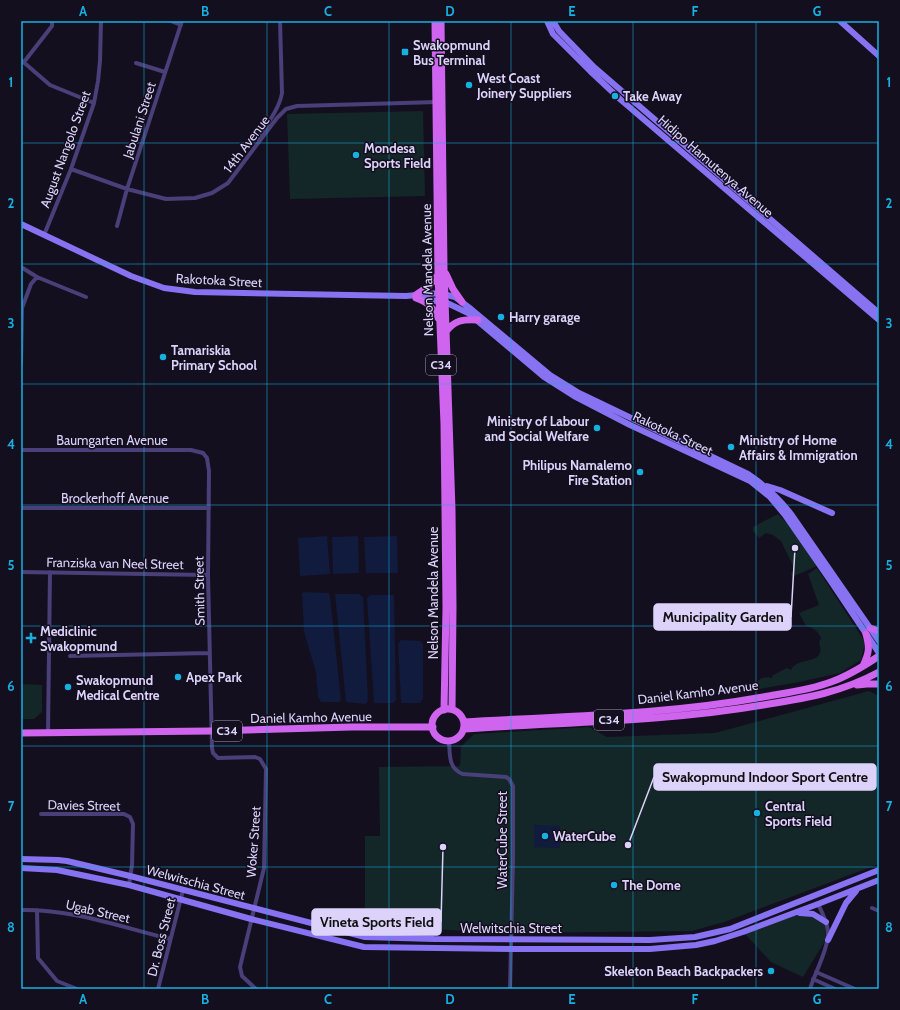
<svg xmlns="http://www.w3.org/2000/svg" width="900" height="1010" font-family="Cabin,sans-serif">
	<rect width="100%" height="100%" fill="#140f1f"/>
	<path fill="#132628" d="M 423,111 L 425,196 L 290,199 L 287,114 Z
		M 778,514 L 790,526 L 817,566 L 792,577 L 791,573 L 795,570 L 781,541 L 773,535 L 766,533 L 759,538 L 753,531 L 753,527 Z
		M 817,568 L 865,642 L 861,660 L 840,673 L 799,682 L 754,690 C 755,680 763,675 772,678 L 773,675 L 787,668 L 791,670 C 798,655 827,667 819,642 L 821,638 C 817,630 814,628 806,626 L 799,613 L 819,605 L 808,574 Z
		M 21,684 L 42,685 L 42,712 L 34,719 L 21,719 Z
		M 869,691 L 879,696 L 879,864 L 724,922 L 692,931 L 500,933 L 365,925 L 365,836 L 380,836 L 379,767 L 460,766 L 461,747 L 474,734 L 589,727 L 607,737 L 715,733 Z
		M 800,915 L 813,916 L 824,923 L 826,931 L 825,941 L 803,977 L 771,962 L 745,934 L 792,916 Z"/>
	<path fill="#101b3d" d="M 327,536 L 330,574 L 300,576 L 298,538 Z
		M 358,536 L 359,573 L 333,574 L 332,537 Z
		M 397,536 L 398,573 L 366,573 L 364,537 Z
		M 305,592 L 329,593 L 330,597 L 341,700 L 339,702 L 321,702 L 318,697 L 316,672 L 304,632 L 302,593 Z
		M 335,594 L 359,594 L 363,597 L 368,700 L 366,704 L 346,702 Z
		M 370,595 L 394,595 L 396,700 L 393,703 L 374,703 L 367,598 Z
		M 401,640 L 420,641 L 423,644 L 423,698 L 420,703 L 402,703 L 401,701 L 398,644 Z
		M 534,825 L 560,826 L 560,848 L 534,847 Z"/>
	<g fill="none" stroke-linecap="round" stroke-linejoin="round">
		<path stroke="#493f79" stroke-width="4" d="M 171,21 L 181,25
			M 21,60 L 50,85 L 94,103
			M 24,62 L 52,26 L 52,21
			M 136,63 L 165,72
			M 258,139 C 266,125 279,110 282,93 L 280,21
			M 71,169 L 127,189 L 166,199 L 195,198 L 212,193 L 228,183 L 277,118 L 286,109 L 297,106 L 438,102
			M 117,226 L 127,189 L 182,21
			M 44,235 L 71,169 L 94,103 L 98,81 L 100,61 L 101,21
			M 21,267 L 37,277
			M 21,364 L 22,308 L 31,284 L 37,277 L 86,297
			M 21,450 L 191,450 L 203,453 L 207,458 L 209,471 L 208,575 L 212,748 L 213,753 L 218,758 L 255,757 L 260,759 L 266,769 L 264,868 L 240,967 L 242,976 L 256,989
			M 21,508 L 209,508
			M 21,572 L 208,575
			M 70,656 L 209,653
			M 48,732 L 50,572
			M 449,741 C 450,754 448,769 463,774 L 506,777 L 509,779 L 513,786 L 513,860 L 510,989
			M 41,814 L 124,814 L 130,817 L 133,824 L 132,865 L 129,885
			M 872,908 L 879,911
			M 21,910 C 72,909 121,927 170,939
			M 37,910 L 38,958 L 57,981 L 77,989
			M 816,972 L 855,989
			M 813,979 L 835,989
			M 158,989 L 183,890
			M 810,989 C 815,973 829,947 828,931 C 827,922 822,912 818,904"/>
		<path stroke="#8772f1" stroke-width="6" d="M 547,21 L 553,34 L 590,71 L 621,100 L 879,320
			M 553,21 L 559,31 L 594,67 L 879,313
			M 840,21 L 879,56
			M 21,224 L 131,276 L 164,288 L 195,292 L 294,294 L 406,296 L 439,293 L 455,297 L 471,309 L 550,375 L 579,393 L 748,474 C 766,486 778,497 791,514 L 879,641
			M 421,299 L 445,302 L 468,313 L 544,377 L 574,396 L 630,425 L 750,481 L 770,497 L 785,515 L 830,580 L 879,653
			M 767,486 L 780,490 L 832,513
			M 21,859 L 58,860 L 67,861 L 130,876 L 365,937 L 434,939 L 650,940 L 695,937 L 730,929 L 879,870
			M 21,868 L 57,870 L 129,885 L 251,919 L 364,947 L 510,949 L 650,949 L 696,945 L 715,941 L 743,932 L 818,904 L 879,880
			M 800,913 L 813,914 L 826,922
			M 828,940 L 846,903 L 856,891"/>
		<path stroke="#cf64ef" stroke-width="7" d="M 435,21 L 438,275 L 444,424 L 445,509 L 446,608 L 444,710
			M 441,21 L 444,269 L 452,510 L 453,607 L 452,709
			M 446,274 L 453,289 L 462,302
			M 416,295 L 429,286 L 438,275
			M 416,298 C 427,302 433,307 438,318
			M 445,333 C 454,320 463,319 478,320
			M 870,628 L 879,631
			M 863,666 C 869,653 870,648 866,634
			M 857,685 L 867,684 L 879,684
			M432 725a16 16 0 1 1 32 0a16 16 0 1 1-32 0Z
			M 464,722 C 564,716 664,715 763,697 C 785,693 810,690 831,682 C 848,676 864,666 879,656
			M 464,729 C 563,722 664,722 763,705 C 806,698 840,693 879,672
			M 21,733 L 211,731 L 352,727 L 433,727"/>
	</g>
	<path fill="none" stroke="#17b0e1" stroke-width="1" stroke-opacity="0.55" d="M 144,21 L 144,989M 267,21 L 267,989M 389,21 L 389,989M 511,21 L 511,989M 633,21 L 633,989M 756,21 L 756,989M 21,143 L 879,143M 21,264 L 879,264M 21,384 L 879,384M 21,505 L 879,505M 21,626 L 879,626M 21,746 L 879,746M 21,867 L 879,867"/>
	<g fill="#17b0e1" stroke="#140f1f" stroke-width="1.5">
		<rect x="401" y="48" width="8" height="8" rx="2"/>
		<circle cx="469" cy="85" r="4"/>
		<circle cx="615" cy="96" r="4"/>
		<circle cx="356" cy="155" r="4"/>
		<circle cx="501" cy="317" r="4"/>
		<circle cx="163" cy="357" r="4"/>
		<circle cx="597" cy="428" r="4"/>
		<circle cx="731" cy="447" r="4"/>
		<circle cx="640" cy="472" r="4"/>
		<path d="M29 632h4v4h4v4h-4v4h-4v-4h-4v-4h4z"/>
		<circle cx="178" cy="677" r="4"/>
		<circle cx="68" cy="687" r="4"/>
		<circle cx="757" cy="813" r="4"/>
		<circle cx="545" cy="836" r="4"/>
		<circle cx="614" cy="885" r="4"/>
		<circle cx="771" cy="971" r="4"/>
	</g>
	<g text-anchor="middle" stroke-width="3" stroke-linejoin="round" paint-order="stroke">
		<g fill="#140f1f" stroke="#a098b8" stroke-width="1">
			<rect x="426" y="355" width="30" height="20" rx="3"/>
			<rect x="594" y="710" width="30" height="20" rx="3"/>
			<rect x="212" y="721" width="30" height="20" rx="3"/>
		</g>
		<g font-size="12" font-weight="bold" fill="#dcd2fa">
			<text x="441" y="369">C34</text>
			<text x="609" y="724">C34</text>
			<text x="227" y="735">C34</text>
		</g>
		<g font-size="13" font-weight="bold" fill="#dcd2fa" stroke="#140f1f" text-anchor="start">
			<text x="413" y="50">Swakopmund<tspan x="413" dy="15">Bus Terminal</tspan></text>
			<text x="477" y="83">West Coast<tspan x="477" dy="15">Joinery Suppliers</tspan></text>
			<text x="623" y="101">Take Away</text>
			<text x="364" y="153">Mondesa<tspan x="364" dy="15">Sports Field</tspan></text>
			<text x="509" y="322">Harry garage</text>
			<text x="171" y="355">Tamariskia<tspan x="171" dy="15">Primary School</tspan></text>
			<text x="589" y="426" text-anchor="end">Ministry of Labour<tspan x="589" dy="15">and Social Welfare</tspan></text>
			<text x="739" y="445">Ministry of Home<tspan x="739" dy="15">Affairs &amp; Immigration</tspan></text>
			<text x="632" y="470" text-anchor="end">Philipus Namalemo<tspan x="632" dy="15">Fire Station</tspan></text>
			<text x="40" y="636">Mediclinic<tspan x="40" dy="15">Swakopmund</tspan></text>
			<text x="186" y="682">Apex Park</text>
			<text x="76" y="685">Swakopmund<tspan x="76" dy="15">Medical Centre</tspan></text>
			<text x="765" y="811">Central<tspan x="765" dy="15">Sports Field</tspan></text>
			<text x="553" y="841">WaterCube</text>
			<text x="622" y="890">The Dome</text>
			<text x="763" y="976" text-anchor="end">Skeleton Beach Backpackers</text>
		</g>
		<g font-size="13" fill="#dcd2fa" stroke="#140f1f">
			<text transform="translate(139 120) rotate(-72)" y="5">Jabulani Street</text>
			<text transform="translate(246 144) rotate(-53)" y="5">14th Avenue</text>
			<text transform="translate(65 149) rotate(-70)" y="5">August Nangolo Street</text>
			<text transform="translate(716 166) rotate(41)" y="5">Hidipo Hamutenya Avenue</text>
			<text transform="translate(427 270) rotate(-91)" y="5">Nelson Mandela Avenue</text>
			<text transform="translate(219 280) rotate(3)" y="5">Rakotoka Street</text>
			<text transform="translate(673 433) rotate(25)" y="5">Rakotoka Street</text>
			<text x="112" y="445">Baumgarten Avenue</text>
			<text x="115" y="503">Brockerhoff Avenue</text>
			<text transform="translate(115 563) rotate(1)" y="5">Franziska van Neel Street</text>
			<text transform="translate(199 591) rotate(-91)" y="5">Smith Street</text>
			<text transform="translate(433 593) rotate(-90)" y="5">Nelson Mandela Avenue</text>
			<text transform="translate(698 692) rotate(-7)" y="5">Daniel Kamho Avenue</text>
			<text transform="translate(311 717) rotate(-1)" y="5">Daniel Kamho Avenue</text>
			<text transform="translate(84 805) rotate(1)" y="5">Davies Street</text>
			<text transform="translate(502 840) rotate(-90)" y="5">WaterCube Street</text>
			<text transform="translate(253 842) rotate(-86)" y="5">Woker Street</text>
			<text transform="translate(196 882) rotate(15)" y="5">Welwitschia Street</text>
			<text transform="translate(98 911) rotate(13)" y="5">Ugab Street</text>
			<text x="511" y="933">Welwitschia Street</text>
			<text transform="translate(161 937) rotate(-76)" y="5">Dr. Boss Street</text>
		</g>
	</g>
	<path fill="none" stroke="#dcd2fa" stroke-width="1.5" d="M795 548L791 617M628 845L654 777M443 847L441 922"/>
	<g fill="#dcd2fa" stroke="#140f1f" stroke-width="1.5">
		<circle cx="795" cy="548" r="4"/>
		<circle cx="628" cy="845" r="4"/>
		<circle cx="443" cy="847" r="4"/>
	</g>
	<g fill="#dcd2fa" stroke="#dcd2fa" stroke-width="1.5">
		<rect x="654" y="604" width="137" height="26" rx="4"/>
		<rect x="654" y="764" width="222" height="26" rx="4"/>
		<rect x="312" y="909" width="129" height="26" rx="4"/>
	</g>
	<g font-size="14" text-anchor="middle" font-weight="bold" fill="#111">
		<text x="723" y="622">Municipality Garden</text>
		<text x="765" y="782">Swakopmund Indoor Sport Centre</text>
		<text x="377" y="927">Vineta Sports Field</text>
	</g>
	<rect width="900" height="1010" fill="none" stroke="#140f1f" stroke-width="44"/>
	<rect x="22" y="22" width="856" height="966" fill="none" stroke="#17b0e1" stroke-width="1.5"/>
	<g font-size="13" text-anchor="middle" font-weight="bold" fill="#17b0e1">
		<text x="83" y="16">A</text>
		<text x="205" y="16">B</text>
		<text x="328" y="16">C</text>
		<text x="450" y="16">D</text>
		<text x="572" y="16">E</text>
		<text x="695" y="16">F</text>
		<text x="817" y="16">G</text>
		<text x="11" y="87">1</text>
		<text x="889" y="87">1</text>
		<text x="11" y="208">2</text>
		<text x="889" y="208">2</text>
		<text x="11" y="328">3</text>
		<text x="889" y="328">3</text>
		<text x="11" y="449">4</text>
		<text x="889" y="449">4</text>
		<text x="11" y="570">5</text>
		<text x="889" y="570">5</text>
		<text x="11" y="691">6</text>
		<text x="889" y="691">6</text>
		<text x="11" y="811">7</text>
		<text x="889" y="811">7</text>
		<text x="11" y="932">8</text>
		<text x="889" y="932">8</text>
		<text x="83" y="1004">A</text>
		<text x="205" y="1004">B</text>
		<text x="328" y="1004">C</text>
		<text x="450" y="1004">D</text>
		<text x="572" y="1004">E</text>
		<text x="695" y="1004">F</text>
		<text x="817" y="1004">G</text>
	</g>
</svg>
